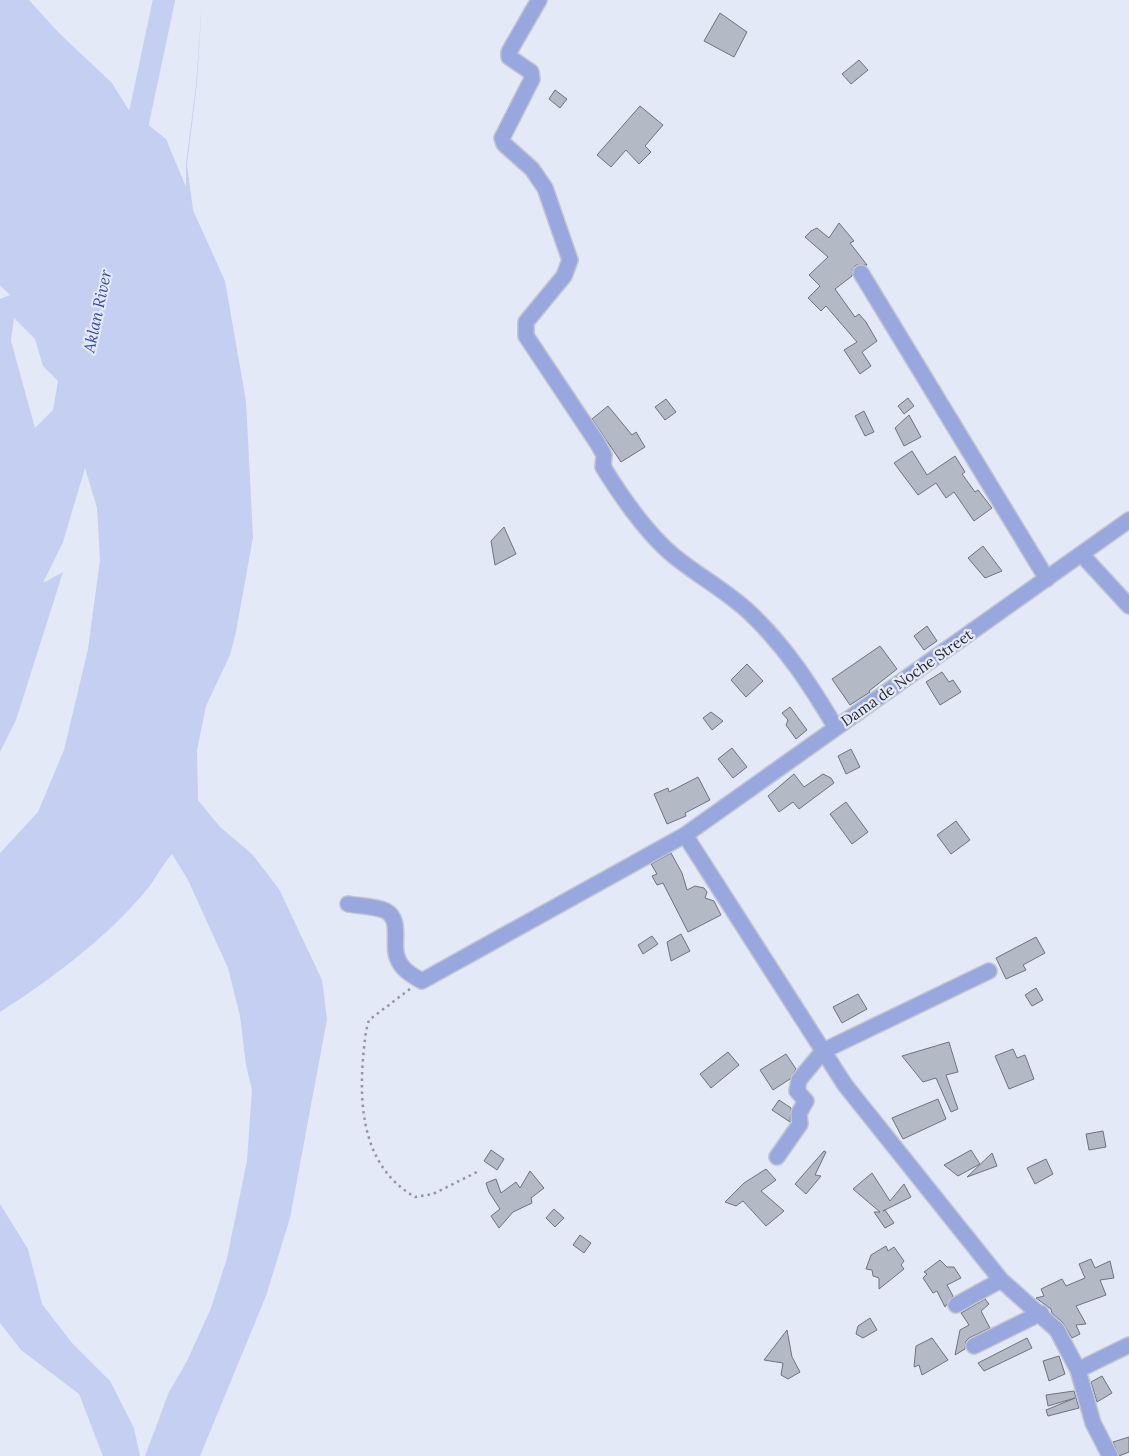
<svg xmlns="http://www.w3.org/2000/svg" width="1129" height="1456" font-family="Lora,serif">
	<rect width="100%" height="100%" fill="#e4e9f7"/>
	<path fill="#c4cff1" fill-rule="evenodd" d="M 0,0 L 29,0 L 58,32 L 112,83 L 128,109 L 166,139 L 186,187 L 186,164 L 196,86 L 202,0 L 197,83 L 187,165 L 193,210 L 225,281 L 246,401 L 253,537 L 236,632 L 230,655 L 206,706 L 197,750 L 198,800 L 220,827 L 252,854 L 279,889 L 322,980 L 327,1019 L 290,1218 L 266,1296 L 200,1456 L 145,1456 L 169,1392 L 187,1361 L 211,1308 L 227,1258 L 247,1161 L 252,1090 L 246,1065 L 240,1016 L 228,968 L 188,880 L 172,854 C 161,866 154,882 143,894 C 103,941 51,979 0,1012 L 0,853 L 38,812 L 64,750 L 88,649 L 100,560 L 97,508 L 85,468 L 63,542 L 43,583 L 63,572 L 16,720 L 0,752 L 0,299 L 10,295 L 0,285 ZM 14,318 L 35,339 L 43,366 L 58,381 L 53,410 L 35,428 L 11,341 Z
		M 0,1204 L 28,1249 L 42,1304 L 72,1343 L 110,1381 L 134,1428 L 140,1456 L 103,1456 L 79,1394 L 21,1350 L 0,1323 Z"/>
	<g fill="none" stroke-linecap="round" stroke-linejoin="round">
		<path stroke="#c4cff1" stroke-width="22" d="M 133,146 L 164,0"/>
	</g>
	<path fill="#b4b9c6" stroke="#6f7380" d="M 720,13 L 747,32 L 734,57 L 704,41 Z
		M 859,60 L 868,70 L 851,84 L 842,74 Z
		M 555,90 L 567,99 L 560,108 L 549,99 Z
		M 640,106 L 663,125 L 645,146 L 651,152 L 639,164 L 626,150 L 611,167 L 597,155 Z
		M 839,223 L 854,241 L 850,243 L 867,265 L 856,265 L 853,269 L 852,276 L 835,289 L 855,317 L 859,314 L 866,322 L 877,341 L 862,352 L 871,366 L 860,374 L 844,350 L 857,342 L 826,306 L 821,311 L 808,298 L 820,286 L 809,275 L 828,257 L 805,237 L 811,231 L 817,228 L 829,238 Z
		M 908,398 L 914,406 L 904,414 L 898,406 Z
		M 666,399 L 676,412 L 665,420 L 655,407 Z
		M 608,406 L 632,435 L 636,432 L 645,447 L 621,462 L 592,419 Z
		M 864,411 L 874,432 L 865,436 L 855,416 Z
		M 909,415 L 921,437 L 904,446 L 895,428 Z
		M 912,451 L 927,475 L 955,456 L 965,472 L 962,474 L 975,492 L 978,490 L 992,508 L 974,521 L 954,492 L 946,498 L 936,483 L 918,495 L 894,463 Z
		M 504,527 L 516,554 L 495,565 L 491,541 Z
		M 983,546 L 1002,571 L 985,578 L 968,558 Z
		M 927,626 L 937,641 L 924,650 L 914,636 Z
		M 880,646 L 897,669 L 869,691 L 870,692 L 850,705 L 832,679 Z
		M 747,664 L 763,681 L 746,697 L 731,680 Z
		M 942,672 L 949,682 L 953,680 L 961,692 L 940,705 L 926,682 Z
		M 790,707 L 807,730 L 796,739 L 786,725 L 788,720 L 782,713 Z
		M 711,712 L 723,721 L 712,730 L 703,718 Z
		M 732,748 L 747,767 L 733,778 L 718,759 Z
		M 851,749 L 860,767 L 846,774 L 838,756 Z
		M 794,774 L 804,787 L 823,774 L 831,778 L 834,783 L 799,809 L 793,802 L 779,812 L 768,796 Z
		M 698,777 L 710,800 L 685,813 L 686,816 L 667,824 L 654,794 L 668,788 L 669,792 Z
		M 846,802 L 868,832 L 852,844 L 830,814 Z
		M 956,821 L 970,840 L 951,854 L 937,835 Z
		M 671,853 L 682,873 L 687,890 L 695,886 L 704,888 L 707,892 L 705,898 L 714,901 L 721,915 L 688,932 L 663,883 L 657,885 L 652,876 L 657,874 L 651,864 Z
		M 681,934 L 690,951 L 671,961 L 667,942 Z
		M 652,936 L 658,944 L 643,954 L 638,945 Z
		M 1036,937 L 1045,953 L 1023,965 L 1026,970 L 1006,979 L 996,958 Z
		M 1036,988 L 1043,1000 L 1032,1006 L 1025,995 Z
		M 858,994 L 867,1009 L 842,1023 L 833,1007 Z
		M 949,1042 L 958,1072 L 946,1075 L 958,1109 L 951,1112 L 936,1078 L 923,1082 L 902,1056 Z
		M 1013,1049 L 1017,1058 L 1025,1055 L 1034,1079 L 1009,1089 L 995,1056 Z
		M 728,1052 L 739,1065 L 711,1088 L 700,1074 Z
		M 786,1054 L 796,1069 L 790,1079 L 773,1090 L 760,1070 Z
		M 938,1099 L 946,1119 L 903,1139 L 892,1118 Z
		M 779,1100 L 791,1108 L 790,1122 L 772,1110 Z
		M 1103,1131 L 1106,1147 L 1089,1150 L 1086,1134 Z
		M 491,1150 L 504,1159 L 497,1170 L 484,1161 Z
		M 971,1150 L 980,1164 L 958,1176 L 944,1165 Z
		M 824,1151 L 826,1152 L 815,1175 L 821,1176 L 806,1194 L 795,1184 Z
		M 992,1153 L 997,1166 L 967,1177 Z
		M 1046,1159 L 1053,1174 L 1035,1184 L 1027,1168 Z
		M 766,1169 L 776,1180 L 761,1191 L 784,1211 L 766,1226 L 743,1201 L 736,1206 L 725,1202 L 744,1183 Z
		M 530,1171 L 544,1188 L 531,1198 L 532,1203 L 513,1212 L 499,1228 L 491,1216 L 500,1209 L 489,1192 L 486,1183 L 496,1179 L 501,1193 L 516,1182 L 520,1188 Z
		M 872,1173 L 890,1201 L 904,1184 L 911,1197 L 883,1211 L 885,1210 L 894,1223 L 885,1228 L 874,1212 L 880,1212 L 853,1189 Z
		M 554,1209 L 564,1218 L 555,1227 L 546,1218 Z
		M 580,1235 L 591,1243 L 584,1253 L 573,1245 Z
		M 886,1246 L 888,1251 L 894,1247 L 904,1261 L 901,1265 L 904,1269 L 879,1289 L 879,1278 L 873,1276 L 872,1270 L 866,1269 L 871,1255 Z
		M 1091,1259 L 1095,1268 L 1110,1261 L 1114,1278 L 1100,1280 L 1106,1295 L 1076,1306 L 1086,1324 L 1076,1325 L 1080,1334 L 1072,1338 L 1063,1323 L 1052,1313 L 1051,1309 L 1036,1298 L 1044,1296 L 1041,1289 L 1062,1279 L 1066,1286 L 1085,1278 L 1079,1264 Z
		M 940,1260 L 947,1267 L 954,1267 L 961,1278 L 947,1285 L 953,1296 L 945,1307 L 937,1291 L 933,1293 L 923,1278 L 927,1274 L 924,1272 Z
		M 985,1299 L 989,1304 L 981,1311 L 990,1328 L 969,1338 L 966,1341 L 965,1349 L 955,1355 L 960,1330 L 969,1325 L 961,1313 Z
		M 870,1318 L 877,1330 L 863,1338 L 856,1334 L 858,1326 Z
		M 787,1330 L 792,1357 L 800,1372 L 788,1379 L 781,1375 L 783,1363 L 764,1360 Z
		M 932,1338 L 948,1360 L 922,1375 L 919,1365 L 914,1367 L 916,1346 Z
		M 1027,1338 L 1032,1348 L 984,1371 L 978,1363 Z
		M 1059,1356 L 1065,1374 L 1049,1381 L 1043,1361 Z
		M 1102,1376 L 1112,1393 L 1097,1402 L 1091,1382 Z
		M 1074,1391 L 1079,1408 L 1048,1416 L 1046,1410 L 1075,1398 L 1048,1406 L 1046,1395 Z
		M 1129,1437 L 1129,1452 L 1119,1456 L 1113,1442 Z"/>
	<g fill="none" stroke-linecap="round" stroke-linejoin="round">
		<defs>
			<path id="minor" d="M 539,0 L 509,52 L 509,57 L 531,72 L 532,79 L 502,138 L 504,144 L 532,169 L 545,188 L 570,260 L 564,276 L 526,322 L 526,336 L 598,444 L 604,455 L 603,467 C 621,496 647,534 674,556 C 698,576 727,591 750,613 C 786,647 811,686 836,728
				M 861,273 L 1047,579
				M 1082,555 L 1129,606
				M 685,835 L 845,1085 L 1001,1280 L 1057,1330 L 1078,1370 L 1093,1423 L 1110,1456
				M 348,904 C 359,906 376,906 386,911 C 402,920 392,943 397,957 C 401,969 411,975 422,981 L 685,835 L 1129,520
				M 777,1157 L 800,1124 L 799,1113 L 806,1101 L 797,1091 L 799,1080 L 823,1051 L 989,971
				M 956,1305 L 1001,1280
				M 974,1346 L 1041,1313
				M 1078,1370 L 1129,1345"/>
		</defs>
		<use href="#minor" stroke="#c2c6d3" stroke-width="18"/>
		<path stroke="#9396a0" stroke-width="2.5" stroke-dasharray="2.5 4" stroke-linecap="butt" d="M 410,989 L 369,1020 L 366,1031 C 358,1091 356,1163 415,1197 L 433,1194 L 477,1172"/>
		<use href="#minor" stroke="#98a8df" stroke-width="15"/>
	</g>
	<g text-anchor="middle" stroke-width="4.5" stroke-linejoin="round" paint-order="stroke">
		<g font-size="15" fill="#27292e" stroke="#e4e9f7">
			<text transform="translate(907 678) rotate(-35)" y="5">Dama de Noche Street</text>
		</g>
		<g font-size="16" font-style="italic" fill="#3949a7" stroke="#e4e9f7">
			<text transform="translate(97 311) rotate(-78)" y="6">Aklan River</text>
		</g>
	</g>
</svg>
